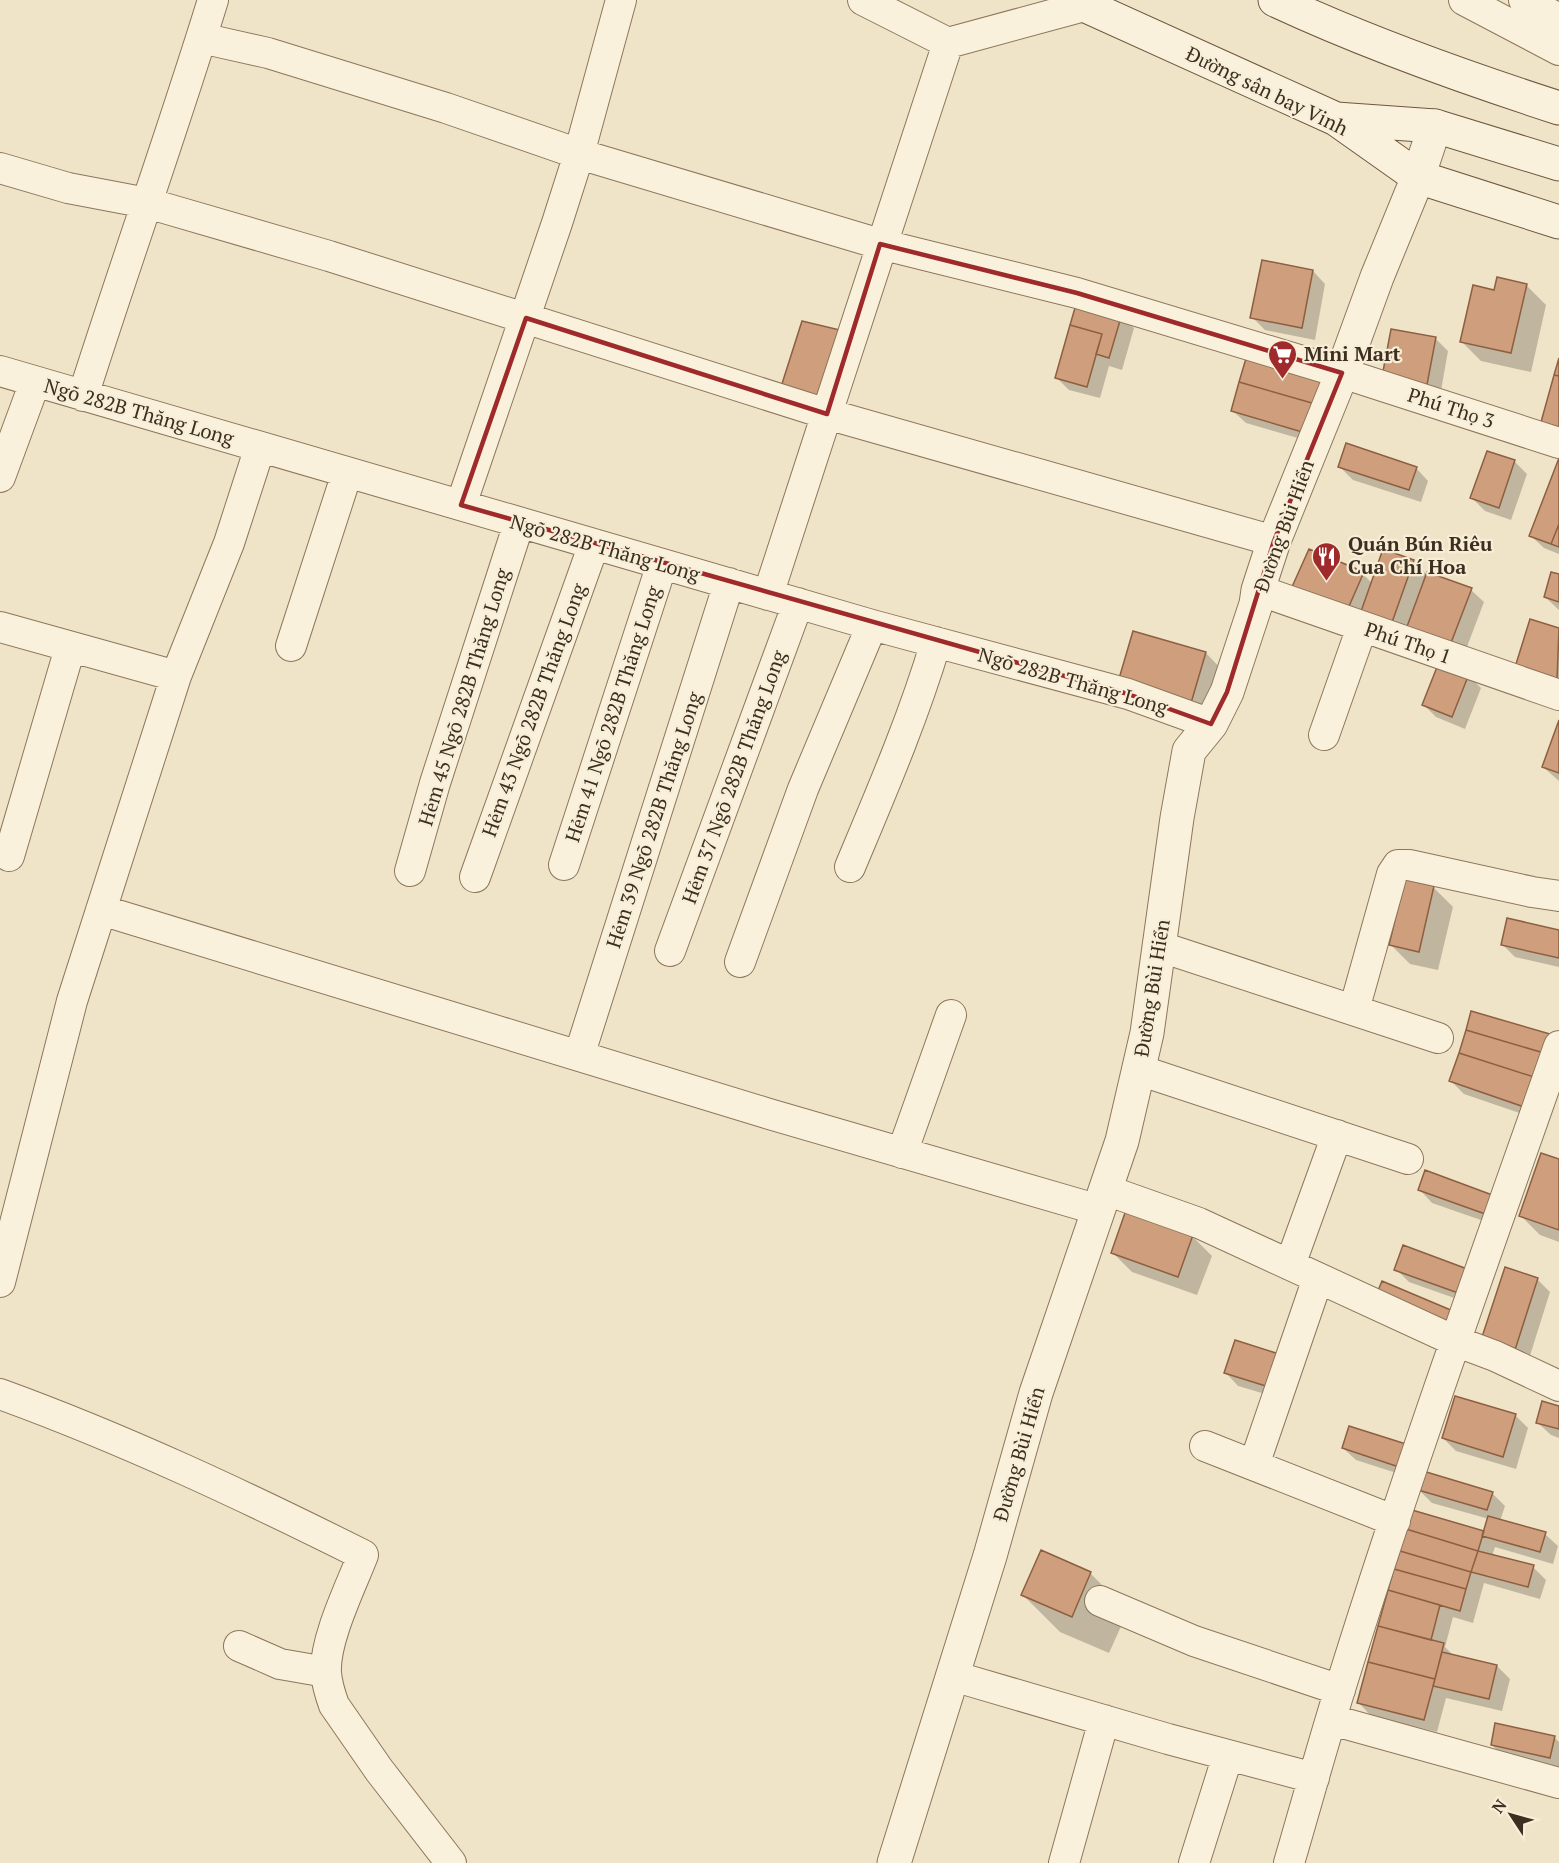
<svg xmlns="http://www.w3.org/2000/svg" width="1559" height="1863" font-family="'PT Serif',serif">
	<rect width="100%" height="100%" fill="#f0e4c8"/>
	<path fill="#0003" d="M 1313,271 L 1325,284 L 1315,340 L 1265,330 L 1252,317 Z
		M 1526,285 L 1546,305 L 1531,372 L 1481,361 L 1461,341 L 1495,292 Z
		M 1121,316 L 1134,328 L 1122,370 L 1109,366 L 1100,398 L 1069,390 L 1056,377 Z
		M 1435,338 L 1448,351 L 1439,402 L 1396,394 Z
		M 1326,379 L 1322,445 L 1246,423 L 1233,411 Z
		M 1488,453 L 1515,462 L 1527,474 L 1511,520 L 1485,511 L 1472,498 Z
		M 1559,462 L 1559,554 L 1544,548 L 1531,536 Z
		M 1340,467 L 1416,468 L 1428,481 L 1421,502 L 1353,480 Z
		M 1413,561 L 1427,575 L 1471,590 L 1484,602 L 1462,660 L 1306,601 L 1363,574 L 1373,584 Z
		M 1559,576 L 1559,610 L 1545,597 Z
		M 1531,620 L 1559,630 L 1559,689 Z
		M 1206,653 L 1225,673 L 1211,721 L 1139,701 Z
		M 1468,675 L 1481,688 L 1465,729 L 1436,717 L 1423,704 Z
		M 1559,724 L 1559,781 L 1543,767 Z
		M 1433,887 L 1453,907 L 1438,970 L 1410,964 L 1391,945 Z
		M 1559,932 L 1559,967 L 1515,957 L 1502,944 Z
		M 1472,1013 L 1540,1120 L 1464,1094 L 1451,1081 Z
		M 1559,1161 L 1559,1242 L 1540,1235 L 1521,1216 Z
		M 1420,1190 L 1494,1197 L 1501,1227 L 1432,1203 Z
		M 1192,1236 L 1212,1256 L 1197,1295 L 1132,1272 L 1112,1252 Z
		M 1396,1269 L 1482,1284 L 1474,1305 L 1409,1282 Z
		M 1537,1279 L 1550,1292 L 1528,1362 L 1496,1352 Z
		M 1279,1355 L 1282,1399 L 1238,1386 L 1226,1373 Z
		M 1559,1407 L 1559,1438 L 1551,1435 L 1538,1423 Z
		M 1515,1415 L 1528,1428 L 1516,1469 L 1456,1451 L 1443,1438 Z
		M 1350,1428 L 1412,1478 L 1356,1460 L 1343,1448 Z
		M 1419,1490 L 1492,1493 L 1505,1506 L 1500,1521 L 1545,1534 L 1558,1546 L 1553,1564 L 1495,1547 L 1492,1556 L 1533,1567 L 1546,1580 L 1540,1599 L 1484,1583 L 1473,1623 L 1453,1617 L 1445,1647 L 1455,1657 L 1497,1666 L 1510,1679 L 1502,1711 L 1446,1698 L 1437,1732 L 1371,1716 L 1359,1703 L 1485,1533 L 1489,1519 L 1432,1503 Z
		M 1090,1573 L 1128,1611 L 1109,1653 L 1060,1632 L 1023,1595 Z
		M 1554,1737 L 1559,1742 L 1559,1769 L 1505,1758 L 1492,1745 Z"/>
	<path fill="#cf9f7d" stroke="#8d5f41" stroke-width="1.5" d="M 1262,260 L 1313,270 L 1302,328 L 1250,318 Z
		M 1497,277 L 1527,284 L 1511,353 L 1460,342 L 1473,285 L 1494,290 Z
		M 1077,301 L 1122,314 L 1109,358 L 1096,354 L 1102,334 L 1070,325 Z
		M 802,321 L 844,331 L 820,403 L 780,390 Z
		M 1070,325 L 1102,334 L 1087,387 L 1055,378 Z
		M 1391,329 L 1436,337 L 1426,390 L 1381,382 Z
		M 1247,355 L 1327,378 L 1319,405 L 1239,382 Z
		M 1559,358 L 1559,376 L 1554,375 Z
		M 1554,375 L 1559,376 L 1559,427 L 1541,422 Z
		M 1239,382 L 1319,405 L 1309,434 L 1231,411 Z
		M 1346,443 L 1417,467 L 1409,490 L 1338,467 Z
		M 1487,451 L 1515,460 L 1499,508 L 1470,498 Z
		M 1559,458 L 1559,524 L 1551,544 L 1529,536 Z
		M 1559,524 L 1559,547 L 1551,544 Z
		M 1309,549 L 1364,572 L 1346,613 L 1291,589 Z
		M 1383,549 L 1414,560 L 1390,628 L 1359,617 Z
		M 1427,572 L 1472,588 L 1449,648 L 1405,632 Z
		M 1551,572 L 1559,574 L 1559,602 L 1544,597 Z
		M 1530,619 L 1559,628 L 1557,680 L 1516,664 Z
		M 1133,631 L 1206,652 L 1191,703 L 1118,682 Z
		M 1439,662 L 1469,674 L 1452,717 L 1422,705 Z
		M 1559,720 L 1559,773 L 1542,767 Z
		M 1405,879 L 1434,886 L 1419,952 L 1389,945 Z
		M 1507,918 L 1559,930 L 1559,958 L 1501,945 Z
		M 1471,1011 L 1550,1034 L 1544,1053 L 1466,1030 Z
		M 1466,1030 L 1544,1053 L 1537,1078 L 1459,1053 Z
		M 1459,1053 L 1537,1078 L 1527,1108 L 1449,1081 Z
		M 1541,1153 L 1559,1159 L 1559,1230 L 1519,1216 Z
		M 1425,1170 L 1495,1196 L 1488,1215 L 1418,1190 Z
		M 1126,1210 L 1193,1235 L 1178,1277 L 1111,1253 Z
		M 1403,1245 L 1470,1270 L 1461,1294 L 1394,1270 Z
		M 1505,1267 L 1538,1278 L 1515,1350 L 1481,1340 Z
		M 1382,1281 L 1453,1311 L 1445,1330 L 1374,1300 Z
		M 1235,1340 L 1279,1354 L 1269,1387 L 1224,1373 Z
		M 1455,1396 L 1516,1414 L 1503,1457 L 1442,1438 Z
		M 1542,1401 L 1559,1406 L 1559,1429 L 1536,1423 Z
		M 1349,1426 L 1406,1444 L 1399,1467 L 1342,1448 Z
		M 1423,1471 L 1493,1492 L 1487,1510 L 1418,1490 Z
		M 1412,1510 L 1484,1531 L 1478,1551 L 1406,1529 Z
		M 1488,1516 L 1546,1532 L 1540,1552 L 1482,1536 Z
		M 1406,1529 L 1478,1551 L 1471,1572 L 1400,1551 Z
		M 1041,1550 L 1091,1572 L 1072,1617 L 1021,1595 Z
		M 1400,1551 L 1471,1572 L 1466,1589 L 1394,1569 Z
		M 1478,1551 L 1534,1565 L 1528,1587 L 1471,1572 Z
		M 1394,1569 L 1466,1589 L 1460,1611 L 1388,1590 Z
		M 1388,1590 L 1440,1605 L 1431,1640 L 1378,1626 Z
		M 1378,1626 L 1444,1643 L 1435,1679 L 1368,1662 Z
		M 1442,1652 L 1497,1665 L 1489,1699 L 1433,1686 Z
		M 1368,1662 L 1435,1679 L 1424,1720 L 1357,1703 Z
		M 1495,1723 L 1555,1736 L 1550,1758 L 1491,1745 Z"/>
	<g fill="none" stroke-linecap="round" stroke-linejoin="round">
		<defs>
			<path id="minor" d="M 863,0 L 948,43
				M 1464,0 L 1559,50
				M 1524,0 L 1559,19
				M 201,38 L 268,53 L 446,108 L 579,154 L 880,244 L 1077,293 L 1342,373 L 1559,443
				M 0,168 L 68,188 L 147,203 L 329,256 L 827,414 L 1274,541
				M 0,371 L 872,625 L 1128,694 L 1211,724
				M 83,396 C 125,264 172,133 213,0
				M 0,477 L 35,382
				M 461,505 L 557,223 L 579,154 L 621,0
				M 1258,590 L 1559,695
				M 768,595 C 828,411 887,226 948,43 L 1084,6
				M 0,627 L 176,676
				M 291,646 L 347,473
				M 1324,735 L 1362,627
				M 9,856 L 70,648
				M 564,865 L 662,564
				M 850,867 C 881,793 913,719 936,642
				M 410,871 L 435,783 L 519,523
				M 475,877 L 594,544
				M 101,910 L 766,1113 L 1099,1210
				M 1158,946 L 1438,1038
				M 670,951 L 798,603
				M 740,962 L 803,789 L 872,625
				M 1354,1010 L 1392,874 L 1398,865 L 1409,865 L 1532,892 L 1559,896
				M 579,1056 L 729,583
				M 1139,1070 L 1408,1159
				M 902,1153 L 951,1015
				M 1106,1190 L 1199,1223 L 1455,1341 L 1495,1356 L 1559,1386
				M 1290,1265 L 1337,1135
				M 0,1282 L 72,1001 L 176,676 L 229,543 L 260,447
				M 0,1394 C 124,1439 245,1496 363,1555 C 351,1586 324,1640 326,1673 C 327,1684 330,1694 334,1705 L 379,1770 L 451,1863
				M 1205,1446 L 1395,1521
				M 1254,1465 L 1318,1278
				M 1100,1601 L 1194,1641 L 1340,1690
				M 239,1646 L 280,1664 L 326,1672
				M 953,1676 L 1168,1739 L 1314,1778
				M 1332,1720 L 1559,1783
				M 1064,1863 L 1104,1720
				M 1194,1863 L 1228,1755
				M 1289,1863 C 1306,1805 1322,1747 1340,1689 C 1407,1473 1484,1260 1559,1046"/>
			<path id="tertiary" d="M 894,1863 L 990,1556 L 1036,1393 L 1122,1141 L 1147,1033 L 1177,818 L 1189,751 L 1211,724 L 1227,692 L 1256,604 L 1258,590 L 1274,541 L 1342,373 L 1377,277 L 1418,177 L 1435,126"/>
			<path id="secondary" d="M 1073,0 L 1336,119 L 1418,177 L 1559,222
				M 1275,0 C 1367,43 1463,77 1559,108
				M 1336,119 L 1435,126 L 1559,164"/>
		</defs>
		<use href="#minor" stroke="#8d765c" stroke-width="32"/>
		<use href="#tertiary" stroke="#8d765c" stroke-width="35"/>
		<use href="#secondary" stroke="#6f573f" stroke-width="35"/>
		<use href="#minor" stroke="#faf1dc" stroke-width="30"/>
		<use href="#tertiary" stroke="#faf1dc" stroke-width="33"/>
		<use href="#secondary" stroke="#faf1dc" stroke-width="33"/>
	</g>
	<path fill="none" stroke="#9e2a2b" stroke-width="4.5" stroke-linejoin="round" d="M 880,244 L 1077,293 L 1342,373 L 1274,541 L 1227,692 L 1211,724 L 1128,694 L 461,505 L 526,318 L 827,414 Z"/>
	<defs>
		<symbol id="supermarket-pin" viewBox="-11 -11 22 30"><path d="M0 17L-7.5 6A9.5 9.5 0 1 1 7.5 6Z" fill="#9e2a2b" stroke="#f7eed8"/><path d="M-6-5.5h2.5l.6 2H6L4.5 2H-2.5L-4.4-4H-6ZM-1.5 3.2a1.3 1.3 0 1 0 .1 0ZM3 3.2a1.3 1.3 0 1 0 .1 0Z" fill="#fff"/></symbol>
		<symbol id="restaurant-pin" viewBox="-11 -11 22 30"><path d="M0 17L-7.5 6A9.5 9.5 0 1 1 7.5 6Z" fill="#9e2a2b" stroke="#f7eed8"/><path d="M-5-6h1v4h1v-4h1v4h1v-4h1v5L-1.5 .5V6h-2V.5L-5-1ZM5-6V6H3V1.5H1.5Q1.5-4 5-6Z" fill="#fff"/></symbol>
	</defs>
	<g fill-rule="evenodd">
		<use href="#supermarket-pin" x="1266" y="338" width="33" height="45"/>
		<use href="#restaurant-pin" x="1310" y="540" width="33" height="45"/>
	</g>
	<g text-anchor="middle" stroke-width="4.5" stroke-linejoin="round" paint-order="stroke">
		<g font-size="20" fill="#3d2e20" stroke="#f7eed8">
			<text transform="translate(1267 91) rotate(26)" y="7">Đường sân bay Vinh</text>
			<text transform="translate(1451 408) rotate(18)" y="7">Phú Thọ 3</text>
			<text transform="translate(139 412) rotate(16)" y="7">Ngõ 282B Thăng Long</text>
			<text transform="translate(1284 526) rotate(-70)" y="7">Đường Bùi Hiển</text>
			<text transform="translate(605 548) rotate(16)" y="7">Ngõ 282B Thăng Long</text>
			<text transform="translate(1408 643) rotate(19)" y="7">Phú Thọ 1</text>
			<text transform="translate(1073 681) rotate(16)" y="7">Ngõ 282B Thăng Long</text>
			<text transform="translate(464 697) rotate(-73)" y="7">Hẻm 45 Ngõ 282B Thăng Long</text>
			<text transform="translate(534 710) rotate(-70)" y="7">Hẻm 43 Ngõ 282B Thăng Long</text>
			<text transform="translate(613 714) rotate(-72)" y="7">Hẻm 41 Ngõ 282B Thăng Long</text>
			<text transform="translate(734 777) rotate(-70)" y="7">Hẻm 37 Ngõ 282B Thăng Long</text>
			<text transform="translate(654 820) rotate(-72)" y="7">Hẻm 39 Ngõ 282B Thăng Long</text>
			<text transform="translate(1152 988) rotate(-81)" y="7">Đường Bùi Hiển</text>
			<text transform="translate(1019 1454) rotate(-74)" y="7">Đường Bùi Hiển</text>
		</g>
		<g font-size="20" font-weight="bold" fill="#3d2e20" stroke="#f7eed8" text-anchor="start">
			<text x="1304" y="361">Mini Mart</text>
			<text x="1348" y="551">Quán Bún Riêu<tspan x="1348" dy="23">Cua Chí Hoa</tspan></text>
		</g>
	</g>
	<g transform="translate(1511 1815) rotate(306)" stroke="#f7eed8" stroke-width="4.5" paint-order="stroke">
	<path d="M0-4.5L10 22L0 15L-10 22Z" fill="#3d2e20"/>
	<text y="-9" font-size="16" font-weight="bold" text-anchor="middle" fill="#3d2e20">N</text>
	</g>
</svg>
